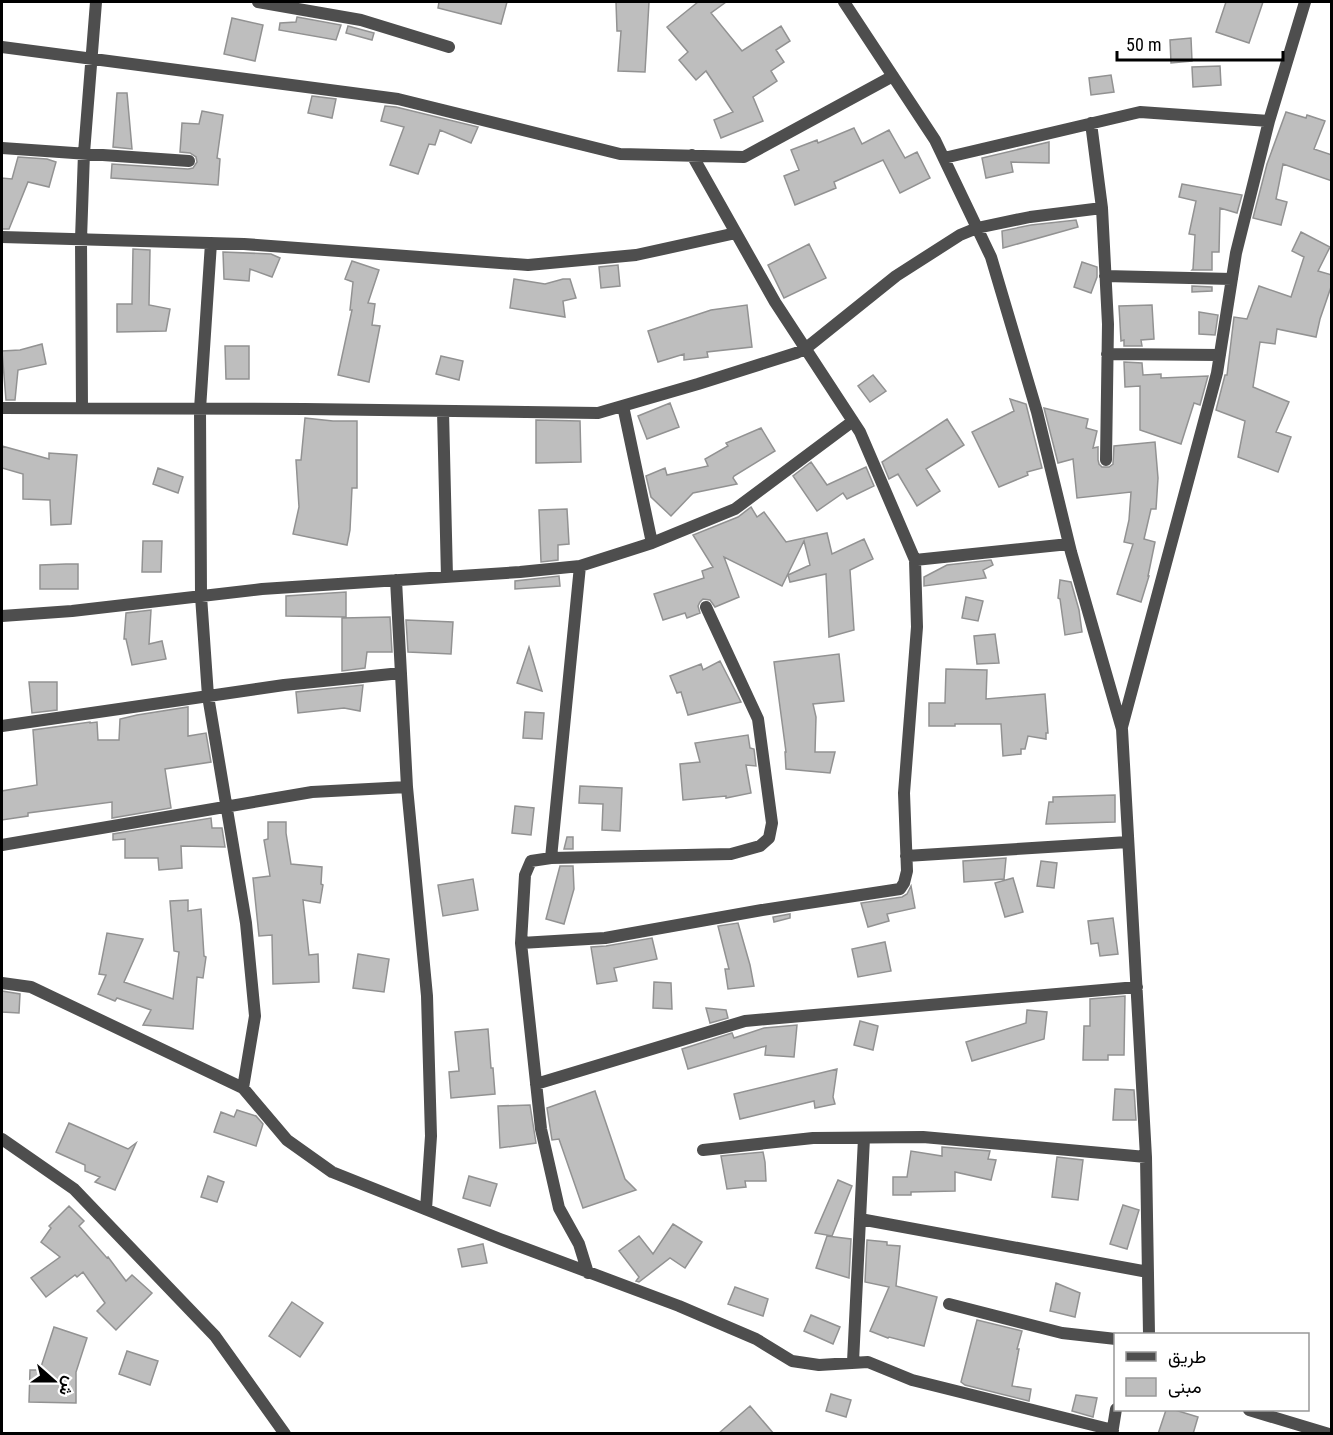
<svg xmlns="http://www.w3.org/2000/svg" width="1333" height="1435" font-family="'Roboto Condensed',Vazirmatn,sans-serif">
	<rect width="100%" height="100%" fill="#fff"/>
	<path fill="#bebebe" stroke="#929292" stroke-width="1.5" d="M 439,2 L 507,2 L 501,24 L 438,8 Z
		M 616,2 L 649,2 L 645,72 L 618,71 L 621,31 L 617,31 Z
		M 698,2 L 726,2 L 711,13 L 742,51 L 781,26 L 790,41 L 776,50 L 784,62 L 771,71 L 777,81 L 753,97 L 763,121 L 721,138 L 714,120 L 733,112 L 706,71 L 696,80 L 679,60 L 688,52 L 667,27 Z
		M 1226,2 L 1263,2 L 1249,43 L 1216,32 Z
		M 297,17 L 341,25 L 336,40 L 279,30 L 280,23 L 296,22 Z
		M 232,18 L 263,25 L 255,61 L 224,54 Z
		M 348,26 L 374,33 L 372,40 L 346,33 Z
		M 1191,38 L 1192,61 L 1171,63 L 1170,40 Z
		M 1220,66 L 1221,85 L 1193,87 L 1192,67 Z
		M 1111,75 L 1114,92 L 1091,95 L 1089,78 Z
		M 117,93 L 127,93 L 132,149 L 113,147 Z
		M 312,96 L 336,99 L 332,118 L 308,113 Z
		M 385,106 L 396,107 L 478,127 L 471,143 L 440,130 L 435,145 L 429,144 L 418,174 L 390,165 L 404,127 L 381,121 Z
		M 202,111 L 223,115 L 217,158 L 220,159 L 218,185 L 111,178 L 112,164 L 188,169 L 193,168 L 197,162 L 196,157 L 190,153 L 180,152 L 182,123 L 199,124 Z
		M 1286,112 L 1306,118 L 1307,115 L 1325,121 L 1314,149 L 1332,155 L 1332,181 L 1283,164 L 1276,199 L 1287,202 L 1281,225 L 1253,218 L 1267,164 Z
		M 854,128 L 862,144 L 889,130 L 905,158 L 917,152 L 930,178 L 900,193 L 883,160 L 834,182 L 836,188 L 795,205 L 784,176 L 799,170 L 791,150 L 817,140 L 818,143 Z
		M 1049,142 L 1049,163 L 1011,162 L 1013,172 L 986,178 L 982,158 Z
		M 18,157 L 47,159 L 56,162 L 49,187 L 28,182 L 9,229 L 2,229 L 2,178 L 12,179 Z
		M 1182,184 L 1242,195 L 1237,213 L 1220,208 L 1219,252 L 1212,252 L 1212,270 L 1192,270 L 1193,269 L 1195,235 L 1189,234 L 1196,201 L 1179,197 Z
		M 1076,220 L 1078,227 L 1003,248 L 1002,231 L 1031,225 Z
		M 1301,232 L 1330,247 L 1318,271 L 1332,275 L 1332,284 L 1320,319 L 1316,337 L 1277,329 L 1275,344 L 1260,342 L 1253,387 L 1289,402 L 1276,432 L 1291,437 L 1278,472 L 1238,457 L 1245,421 L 1216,410 L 1225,375 L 1227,375 L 1234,317 L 1247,319 L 1259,286 L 1291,297 L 1304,257 L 1292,251 Z
		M 809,244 L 826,278 L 784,298 L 768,265 Z
		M 133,249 L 150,250 L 149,305 L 170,309 L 166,331 L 117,332 L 117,304 L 132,304 Z
		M 223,252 L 271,254 L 280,258 L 272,277 L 250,269 L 249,281 L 224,279 Z
		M 352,261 L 379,270 L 368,303 L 375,304 L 372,325 L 380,326 L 369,382 L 338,375 L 352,310 L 350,310 L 353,282 L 345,279 Z
		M 1082,262 L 1097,267 L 1097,277 L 1091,293 L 1074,287 Z
		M 618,265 L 620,286 L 601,288 L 599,267 Z
		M 514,279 L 545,284 L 563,279 L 570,279 L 576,298 L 563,301 L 565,317 L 510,308 Z
		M 1192,286 L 1212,287 L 1212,291 L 1192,292 Z
		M 747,305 L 752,347 L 707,352 L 708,357 L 684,360 L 684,354 L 658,362 L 648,331 L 711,310 Z
		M 1152,305 L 1154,339 L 1141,340 L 1142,346 L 1124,346 L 1124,340 L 1121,341 L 1119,306 Z
		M 1199,312 L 1218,315 L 1215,335 L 1199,334 Z
		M 42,344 L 46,364 L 18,370 L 15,400 L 6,400 L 2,351 L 20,350 Z
		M 225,346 L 249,346 L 249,379 L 226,379 Z
		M 441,356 L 463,361 L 459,380 L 436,374 Z
		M 1124,362 L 1142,363 L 1143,375 L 1161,374 L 1161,378 L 1208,376 L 1200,405 L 1194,403 L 1181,444 L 1140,430 L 1140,386 L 1125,387 Z
		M 873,375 L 886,391 L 870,402 L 858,386 Z
		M 1010,399 L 1026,404 L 1042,468 L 1027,472 L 1028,475 L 999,487 L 972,432 L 1014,411 Z
		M 670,403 L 679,427 L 647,439 L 638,416 Z
		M 1044,408 L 1088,419 L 1086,428 L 1097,431 L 1093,448 L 1098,447 L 1098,460 L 1099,464 L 1102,467 L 1109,467 L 1113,464 L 1114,446 L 1155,442 L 1158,478 L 1156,509 L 1151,509 L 1144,539 L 1155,542 L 1148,576 L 1149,576 L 1141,602 L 1117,594 L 1133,544 L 1124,542 L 1129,520 L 1131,492 L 1077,498 L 1073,459 L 1058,463 Z
		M 305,418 L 333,421 L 357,421 L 357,488 L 352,488 L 350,530 L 347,545 L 293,534 L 299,507 L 296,460 L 301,460 Z
		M 947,419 L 964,445 L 926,469 L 940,491 L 917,506 L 898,474 L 889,479 L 882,462 Z
		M 536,420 L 580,421 L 581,462 L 536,463 Z
		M 761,428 L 775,451 L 734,476 L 733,478 L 737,484 L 693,493 L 671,516 L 651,497 L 646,476 L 665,468 L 667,475 L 708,466 L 705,459 L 728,446 L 726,443 Z
		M 2,446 L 49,459 L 49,453 L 77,455 L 71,524 L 51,525 L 50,500 L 23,499 L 23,474 L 2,468 Z
		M 811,462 L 827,485 L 866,467 L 874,486 L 847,499 L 843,493 L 817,511 L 793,476 Z
		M 158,468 L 183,477 L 178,493 L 153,484 Z
		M 751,507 L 757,517 L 764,512 L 786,542 L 827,533 L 832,554 L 864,539 L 873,559 L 850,570 L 854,630 L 829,637 L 826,574 L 790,582 L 788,575 L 810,565 L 804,541 L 782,586 L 724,557 L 739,597 L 715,607 L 710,600 L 703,599 L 700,602 L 698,606 L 700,613 L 687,618 L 685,613 L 663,620 L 654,594 L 704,578 L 702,571 L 713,567 L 693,535 L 738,517 Z
		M 567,509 L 569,544 L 558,545 L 558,560 L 541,562 L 539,510 Z
		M 143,541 L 162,541 L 161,572 L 142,572 Z
		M 991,560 L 993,565 L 983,570 L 986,578 L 924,586 L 924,577 L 947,565 Z
		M 66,564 L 78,564 L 78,589 L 40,589 L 40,565 Z
		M 559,576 L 560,586 L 515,589 L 515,581 Z
		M 1060,580 L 1071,582 L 1079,610 L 1082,632 L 1065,635 L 1060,599 L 1058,598 Z
		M 346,592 L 346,617 L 286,616 L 286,596 Z
		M 966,597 L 983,601 L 978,621 L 962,618 Z
		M 151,610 L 149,644 L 162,641 L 166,659 L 132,665 L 126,639 L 124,639 L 126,613 Z
		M 390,617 L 392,652 L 367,652 L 365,668 L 342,671 L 342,618 Z
		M 406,620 L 453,622 L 451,654 L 408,652 Z
		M 995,634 L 999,663 L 977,664 L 974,636 Z
		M 529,647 L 542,691 L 517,683 Z
		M 839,654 L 844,701 L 813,704 L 816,717 L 815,752 L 835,752 L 830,773 L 786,769 L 785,752 L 786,752 L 774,662 Z
		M 720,661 L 741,702 L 688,715 L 681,692 L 677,693 L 670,676 L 701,664 L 703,670 Z
		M 946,669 L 987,670 L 986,699 L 1045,694 L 1048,733 L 1046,733 L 1046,739 L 1028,736 L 1025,749 L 1021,749 L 1021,754 L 1003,756 L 1001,724 L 955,724 L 955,726 L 929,726 L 929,703 L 945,703 Z
		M 29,682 L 57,682 L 57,710 L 32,713 Z
		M 363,685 L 360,711 L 344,708 L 298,713 L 296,692 Z
		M 188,707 L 188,736 L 206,733 L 211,762 L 165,769 L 171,808 L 112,818 L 112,802 L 28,813 L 28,816 L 2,820 L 2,791 L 37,785 L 33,730 L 90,722 L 90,723 L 97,722 L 98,740 L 119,740 L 120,719 L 137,715 Z
		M 525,712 L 544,713 L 542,739 L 523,738 Z
		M 748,735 L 750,748 L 754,749 L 756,766 L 746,765 L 751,793 L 726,798 L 726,796 L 683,800 L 680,764 L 700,762 L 695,743 Z
		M 580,786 L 622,788 L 620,831 L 602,830 L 603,804 L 579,803 Z
		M 1115,795 L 1115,822 L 1046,824 L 1049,802 L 1053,802 L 1053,797 Z
		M 515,806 L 534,808 L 531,835 L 512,833 Z
		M 211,818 L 212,828 L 222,828 L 225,847 L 181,846 L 182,868 L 159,870 L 158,858 L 125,858 L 125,839 L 113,840 L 113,834 Z
		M 268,822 L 286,822 L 286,833 L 291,864 L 322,867 L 321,884 L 323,885 L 320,903 L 303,900 L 309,955 L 318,954 L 319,982 L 273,984 L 272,935 L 259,936 L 253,878 L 270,876 L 264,840 L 268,839 Z
		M 567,837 L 573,837 L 573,849 L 564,849 Z
		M 1006,858 L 1004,879 L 964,882 L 963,861 Z
		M 1041,861 L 1057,863 L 1054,888 L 1037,886 Z
		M 560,866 L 573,866 L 574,889 L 564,924 L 546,919 Z
		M 1013,878 L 1023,912 L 1005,917 L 995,883 Z
		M 473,879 L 478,910 L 443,916 L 438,885 Z
		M 911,886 L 915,908 L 887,914 L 889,921 L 868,927 L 861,903 L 902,897 L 907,894 Z
		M 188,900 L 188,911 L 201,909 L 204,956 L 206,957 L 203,978 L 197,977 L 193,1029 L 143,1025 L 151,1010 L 117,998 L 115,1001 L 98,994 L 106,975 L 99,974 L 107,933 L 143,939 L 124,982 L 173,999 L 179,952 L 174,951 L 170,901 Z
		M 790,914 L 790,918 L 774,922 L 773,917 Z
		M 1113,918 L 1118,954 L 1100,956 L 1098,943 L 1091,944 L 1088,921 Z
		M 738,923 L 750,965 L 754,986 L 728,989 L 725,969 L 729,969 L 718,926 Z
		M 652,938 L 657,959 L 614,968 L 617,981 L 597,984 L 591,947 L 606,946 Z
		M 885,942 L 891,971 L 858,977 L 852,949 Z
		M 358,954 L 389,959 L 384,992 L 353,988 Z
		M 654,982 L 671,983 L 672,1009 L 653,1008 Z
		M 2,991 L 20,994 L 19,1013 L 2,1012 Z
		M 1125,996 L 1124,1055 L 1108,1055 L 1108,1060 L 1083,1060 L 1084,1026 L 1090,1026 L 1090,999 Z
		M 706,1008 L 726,1010 L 728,1018 L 710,1023 Z
		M 1027,1010 L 1047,1012 L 1044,1039 L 972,1061 L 966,1042 L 1026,1023 Z
		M 860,1021 L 878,1026 L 873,1050 L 854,1045 Z
		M 797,1025 L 794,1057 L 765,1055 L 766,1046 L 688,1069 L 682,1049 L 732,1033 L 734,1038 L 764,1028 Z
		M 488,1029 L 491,1068 L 493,1068 L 495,1094 L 451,1098 L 449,1072 L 459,1071 L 455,1032 Z
		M 837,1069 L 833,1097 L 835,1104 L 815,1108 L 814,1101 L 740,1119 L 734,1094 Z
		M 1115,1089 L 1134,1090 L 1136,1120 L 1113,1120 Z
		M 595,1091 L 625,1179 L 636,1190 L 583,1208 L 559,1139 L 552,1140 L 547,1108 Z
		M 530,1105 L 536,1143 L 500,1148 L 498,1106 Z
		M 237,1110 L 256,1116 L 263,1124 L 256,1146 L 214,1132 L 221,1112 L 234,1117 Z
		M 69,1123 L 128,1149 L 136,1143 L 115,1190 L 95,1182 L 100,1177 L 85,1171 L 85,1165 L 56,1152 Z
		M 942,1147 L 990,1151 L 988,1159 L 996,1160 L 991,1180 L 955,1172 L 955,1191 L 911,1192 L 911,1195 L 893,1195 L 893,1177 L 907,1177 L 911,1151 L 942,1156 Z
		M 763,1152 L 765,1162 L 766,1181 L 745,1181 L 746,1187 L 727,1189 L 721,1156 Z
		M 1057,1157 L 1083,1160 L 1078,1200 L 1052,1197 Z
		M 208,1176 L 224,1182 L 217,1202 L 201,1197 Z
		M 469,1176 L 497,1184 L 490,1206 L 463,1198 Z
		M 838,1180 L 852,1186 L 832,1236 L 815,1233 Z
		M 1123,1205 L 1139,1210 L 1127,1249 L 1110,1244 Z
		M 69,1206 L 84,1221 L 79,1226 L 107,1258 L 108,1257 L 126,1281 L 132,1275 L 152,1293 L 116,1330 L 97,1311 L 105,1303 L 83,1272 L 77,1277 L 75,1275 L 46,1297 L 31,1278 L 60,1257 L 41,1242 L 51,1228 L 49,1226 Z
		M 673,1224 L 702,1242 L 685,1268 L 670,1258 L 639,1282 L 636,1281 L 639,1277 L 619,1251 L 639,1236 L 653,1254 Z
		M 827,1236 L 851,1239 L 849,1278 L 816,1268 Z
		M 867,1240 L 887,1242 L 887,1245 L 900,1246 L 896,1286 L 937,1297 L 924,1346 L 889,1337 L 888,1338 L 870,1331 L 889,1287 L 865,1282 Z
		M 483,1244 L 487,1263 L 462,1267 L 458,1249 Z
		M 1056,1283 L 1080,1293 L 1075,1317 L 1050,1311 Z
		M 735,1287 L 768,1299 L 763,1316 L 728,1304 Z
		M 292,1302 L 323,1323 L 300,1357 L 269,1336 Z
		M 811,1315 L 840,1327 L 833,1344 L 804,1331 Z
		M 977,1320 L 1022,1331 L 1017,1349 L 1019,1349 L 1012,1386 L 1031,1389 L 1029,1401 L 965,1385 L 961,1382 Z
		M 54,1327 L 87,1338 L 76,1372 L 76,1403 L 29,1402 L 30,1370 L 40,1370 Z
		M 127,1351 L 158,1361 L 150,1385 L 119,1374 Z
		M 831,1394 L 851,1400 L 846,1417 L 826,1411 Z
		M 1076,1395 L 1097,1398 L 1093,1417 L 1072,1411 Z
		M 750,1406 L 774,1434 L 718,1434 Z
		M 1166,1410 L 1175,1410 L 1198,1417 L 1193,1434 L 1158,1434 Z"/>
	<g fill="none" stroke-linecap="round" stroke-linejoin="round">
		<path stroke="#4e4e4e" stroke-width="12" d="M 258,2 L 361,20 L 449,47
			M 844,2 L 935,140 L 991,257 L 1037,412 L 1071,552 L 1122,729 L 1146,1157 L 1149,1334
			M 2,47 L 398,99 L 620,154 L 744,157 L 893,76
			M 1091,123 L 1102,208 L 1108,324 L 1106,460
			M 2,148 L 189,161
			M 944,158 L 1140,112 L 1269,121
			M 2,237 L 244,244 L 528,265 L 636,255 L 736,233
			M 211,243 L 200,409 L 201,596 L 208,696 L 246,923 L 255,1016 L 243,1088
			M 1105,276 L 1232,279
			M 1107,354 L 1220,355
			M 623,406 L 652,543
			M 2,408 L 305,409 L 598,413 L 698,384 L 796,353 L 805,349 L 896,276 L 960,235 L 977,228 L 1030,217 L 1102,208
			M 82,408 L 81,239 L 84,153 L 96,2
			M 443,411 L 447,577
			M 915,560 L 1069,544
			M 396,580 L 407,787 L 427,996 L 431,1136 L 426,1209
			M 2,616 L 72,611 L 262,589 L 520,572 L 580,566 L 652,543 L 735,509 L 853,421
			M 2,726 L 284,685 L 401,673
			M 1122,727 L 1217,373 L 1236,253 L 1269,121 L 1305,2
			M 2,845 L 312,792 L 407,787
			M 906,856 L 1128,842
			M 551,858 L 580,566
			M 521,943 L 605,938 L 762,910 L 900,889 L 904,883 L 907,871 L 904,793 L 917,627 L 915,560 L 860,432 L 775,302 L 692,155
			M 2,983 L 31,987 L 243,1088 L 287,1140 L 332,1172 L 500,1239 L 679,1306 L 756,1339 L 792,1361 L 819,1365 L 868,1362 L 912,1380 L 1113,1430
			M 536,1084 L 745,1021 L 1137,987
			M 703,1150 L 813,1138 L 923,1137 L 1146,1157
			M 860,1219 L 1148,1272
			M 588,1273 L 579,1244 L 559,1208 L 541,1129 L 521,943 L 525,875 L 531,861 L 551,858 L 731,854 L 760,846 L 769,838 L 772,823 L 758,719 L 706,607
			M 949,1304 L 1062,1333 L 1116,1339
			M 853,1362 L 864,1138
			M 1249,1410 L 1329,1434
			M 1112,1434 L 1116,1409"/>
		<path stroke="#4e4e4e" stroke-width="12" d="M 2,1139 L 74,1189 L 215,1336 L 285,1434"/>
	</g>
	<rect width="1333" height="1435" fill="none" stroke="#000000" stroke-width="6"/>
	<rect x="1114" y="1333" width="195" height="78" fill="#ffffff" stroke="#999999" stroke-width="1.5"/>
	<rect x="1126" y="1352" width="30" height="9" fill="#4e4e4e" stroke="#999999" stroke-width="1.5"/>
	<text x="1168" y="1363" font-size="18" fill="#000000">طريق</text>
	<rect x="1126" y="1378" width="30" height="18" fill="#bebebe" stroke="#999999" stroke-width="1.5"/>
	<text x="1168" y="1393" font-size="18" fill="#000000">مبنى</text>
	<g transform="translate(54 1381) rotate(111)" stroke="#ffffff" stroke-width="4.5" paint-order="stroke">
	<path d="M0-4.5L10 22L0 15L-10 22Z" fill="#000000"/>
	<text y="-9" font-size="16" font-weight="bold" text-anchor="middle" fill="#000000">ش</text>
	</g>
	<path d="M1117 51v9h166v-9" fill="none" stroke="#000000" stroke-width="3"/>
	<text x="1126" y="51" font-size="18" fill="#000000" stroke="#ffffff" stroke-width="4.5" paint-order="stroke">50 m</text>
</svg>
